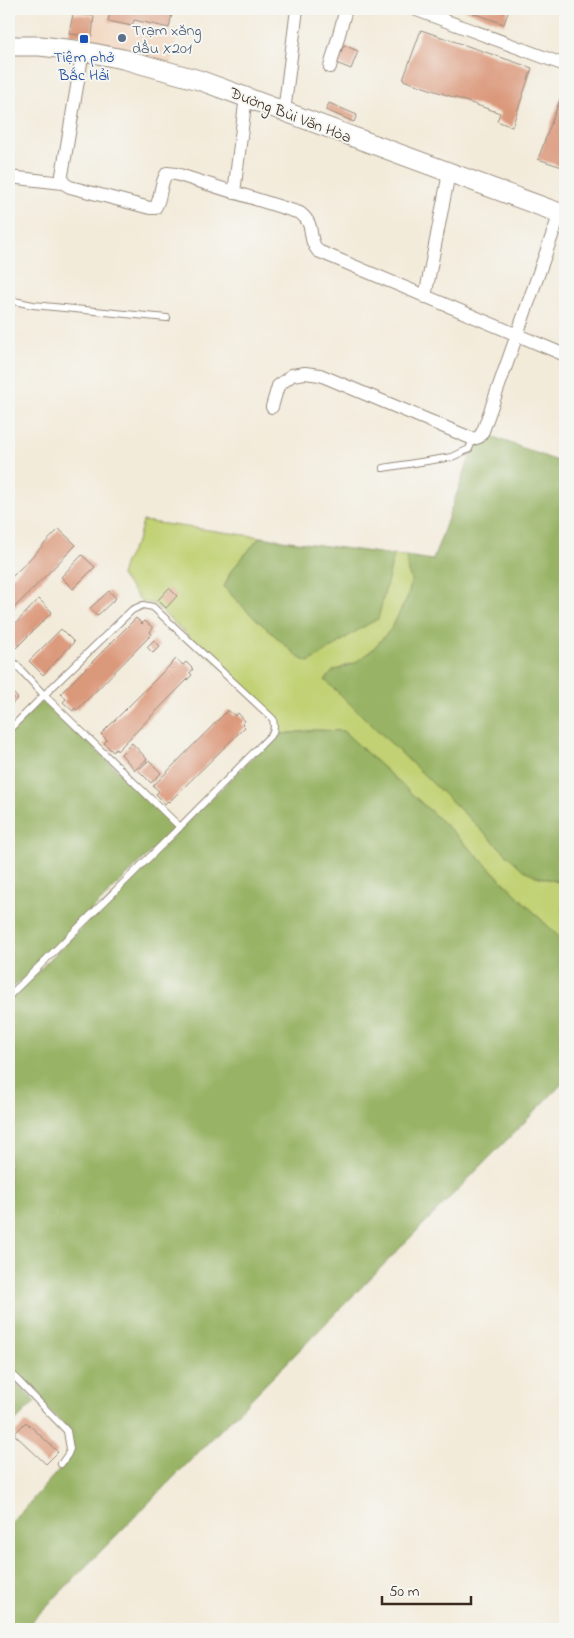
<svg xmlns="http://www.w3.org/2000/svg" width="574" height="1638" font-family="'Indie Flower',sans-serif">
	<rect width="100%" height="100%" fill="#f6f6f2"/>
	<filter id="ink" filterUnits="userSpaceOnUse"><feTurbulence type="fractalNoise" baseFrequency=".02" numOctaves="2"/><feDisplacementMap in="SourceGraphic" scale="10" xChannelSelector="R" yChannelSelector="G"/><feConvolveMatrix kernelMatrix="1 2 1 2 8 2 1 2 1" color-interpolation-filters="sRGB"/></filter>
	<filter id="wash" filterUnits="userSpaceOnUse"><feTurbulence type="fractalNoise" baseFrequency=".0096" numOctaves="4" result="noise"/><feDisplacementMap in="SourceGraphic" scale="20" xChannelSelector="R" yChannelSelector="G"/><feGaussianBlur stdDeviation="1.12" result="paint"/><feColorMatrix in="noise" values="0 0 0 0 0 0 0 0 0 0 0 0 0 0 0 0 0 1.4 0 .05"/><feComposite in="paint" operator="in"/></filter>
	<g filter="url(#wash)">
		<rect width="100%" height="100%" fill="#f3ebda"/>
		<path fill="#f2d5bd" d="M 74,9 L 127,9 L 154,14 L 152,24 L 178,30 L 171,64 L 68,43 Z"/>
		<path fill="#c1d173" stroke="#7e7e48" d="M 143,521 L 260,537 L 231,571 L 224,587 L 245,609 L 301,659 L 334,647 L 348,636 L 377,619 L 394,555 L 406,556 L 408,572 L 412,580 L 408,596 L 391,630 L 372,650 L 355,663 L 343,666 L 536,876 L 563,883 L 565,888 L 565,895 L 562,910 L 565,913 L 565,943 L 451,830 L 343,731 L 315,730 L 275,735 L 275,718 L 154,604 L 142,602 L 121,576 L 125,562 L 138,539 Z"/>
		<path fill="#98b365" stroke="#6a6e42" d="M 486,434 L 565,464 L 565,888 L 563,883 L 536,876 L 522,869 L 325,680 L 333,671 L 355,663 L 372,650 L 391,629 L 408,596 L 412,580 L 408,572 L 406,556 L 433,560 L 475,443 Z
			M 260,537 L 394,555 L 378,619 C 353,631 333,648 309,662 L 301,659 L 245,609 L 224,587 L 231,571 Z
			M 44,699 L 176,827 L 9,992 L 9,733 Z
			M 315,730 L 343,731 L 451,830 L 565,943 L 565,1081 L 24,1629 L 9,1629 L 9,1526 L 71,1456 C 73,1446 71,1439 68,1430 L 9,1368 L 9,1000 L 275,735 Z
			M 9,1375 L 35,1402 L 9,1428 Z"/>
		<g id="blocks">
			<path fill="#db997b" d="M 111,9 L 173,9 L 169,28 L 134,20 L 132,26 L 108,21 Z
				M 462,9 L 509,9 L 504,24 Z
				M 73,14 L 94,16 L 92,36 L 69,34 Z
				M 421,30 L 532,68 L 512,127 L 497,121 L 500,113 L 403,80 Z
				M 344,45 L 358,51 L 351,69 L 336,63 Z
				M 562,94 L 565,95 L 565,168 L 538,159 Z
				M 329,103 L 357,115 L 354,122 L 326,110 Z
				M 59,529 L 76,545 L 9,613 L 9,580 Z
				M 82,555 L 95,567 L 73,589 L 61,577 Z
				M 169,588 L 177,596 L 166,608 L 158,600 Z
				M 109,591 L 116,598 L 97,616 L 90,608 Z
				M 39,599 L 52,612 L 16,648 L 9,641 L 9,630 Z
				M 136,618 L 142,624 L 145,621 L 153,628 L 150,632 L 152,634 L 77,710 L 75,708 L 73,711 L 63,702 L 66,699 L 61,693 Z
				M 61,629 L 74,642 L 43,675 L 29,661 Z
				M 154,640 L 160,646 L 153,653 L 147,647 Z
				M 176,659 L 183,665 L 186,662 L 193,669 L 190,673 L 192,675 L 117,751 L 116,749 L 113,752 L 104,743 L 107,740 L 101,734 Z
				M 9,689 L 18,698 L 9,707 Z
				M 228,710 L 235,716 L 238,713 L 245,721 L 242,724 L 245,727 L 169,802 L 168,801 L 165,804 L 156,794 L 159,791 L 153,786 Z
				M 132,743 L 147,759 L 135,770 L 121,754 Z
				M 149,760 L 161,773 L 151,783 L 138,770 Z
				M 26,1422 L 58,1452 L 46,1464 L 14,1434 Z"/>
		</g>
	</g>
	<g filter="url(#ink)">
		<use href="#blocks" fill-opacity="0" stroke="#978a7c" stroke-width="1"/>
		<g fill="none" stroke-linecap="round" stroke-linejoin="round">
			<defs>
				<path id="lane" d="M 9,300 L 33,305 L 167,318
					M 383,468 L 452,457 L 469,449 L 473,439
					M 9,657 L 44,695 L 132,610 L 143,605 L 153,607 L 273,719 L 274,726 L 273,733 L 180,827
					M 9,730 L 44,695 L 180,827 L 9,996
					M 9,1371 L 67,1431 L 70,1449 L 68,1454 L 61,1464"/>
				<path id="street" d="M 414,9 L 565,65
					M 83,51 L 62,175 L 63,183 L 70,187 L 150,208 L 155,208 C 162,198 159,184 167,173 L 176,174 L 300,213 C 317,226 306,237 318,251 L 565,355
					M 330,67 L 346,9
					M 284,112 L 297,9
					M 9,177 L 63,183
					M 234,193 L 246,96
					M 425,297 L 449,173
					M 272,407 L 278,386 L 292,375 L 305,373 L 320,375 L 473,439 L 479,437 L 483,431 L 560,213"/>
				<path id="primary" d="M 9,46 L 40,46 L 83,51 L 123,59 L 199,80 L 565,215"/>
			</defs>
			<use href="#lane" stroke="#978a7c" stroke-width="8"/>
			<use href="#street" stroke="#978a7c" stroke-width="14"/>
			<use href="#primary" stroke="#978a7c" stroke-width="21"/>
			<use href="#lane" stroke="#fff" stroke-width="6"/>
			<use href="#street" stroke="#fff" stroke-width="12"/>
			<use href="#primary" stroke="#fff" stroke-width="19"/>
		</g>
	</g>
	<circle fill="#5c6f8a" stroke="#f6f6f2" stroke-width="2" cx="122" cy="38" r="5"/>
	<rect fill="#1a4fb4" stroke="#f6f6f2" stroke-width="2" x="79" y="34" width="10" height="10" rx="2.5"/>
	<g text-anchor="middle" stroke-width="4" stroke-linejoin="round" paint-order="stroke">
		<g font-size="16" fill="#4e5e75" stroke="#f6f6f2" text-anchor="start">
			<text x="132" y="35">Trạm xăng<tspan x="132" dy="18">dầu X201</tspan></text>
		</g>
		<g font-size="16" fill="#164399" stroke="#f6f6f2">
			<text x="84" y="62">Tiệm phở<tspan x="84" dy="18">Bắc Hải</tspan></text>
		</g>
		<g font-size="16" fill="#3b2a1e" stroke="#f6f6f2">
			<text transform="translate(291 114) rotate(21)" y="6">Đường Bùi Văn Hòa</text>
		</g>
	</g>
	<rect width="574" height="1638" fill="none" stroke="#f6f6f2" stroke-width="30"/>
	<path d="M382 1596v8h89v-8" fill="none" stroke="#3b2a1e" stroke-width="2.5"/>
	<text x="389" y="1596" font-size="15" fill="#3b2a1e" stroke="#f6f6f2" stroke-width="4" paint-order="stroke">50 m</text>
</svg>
